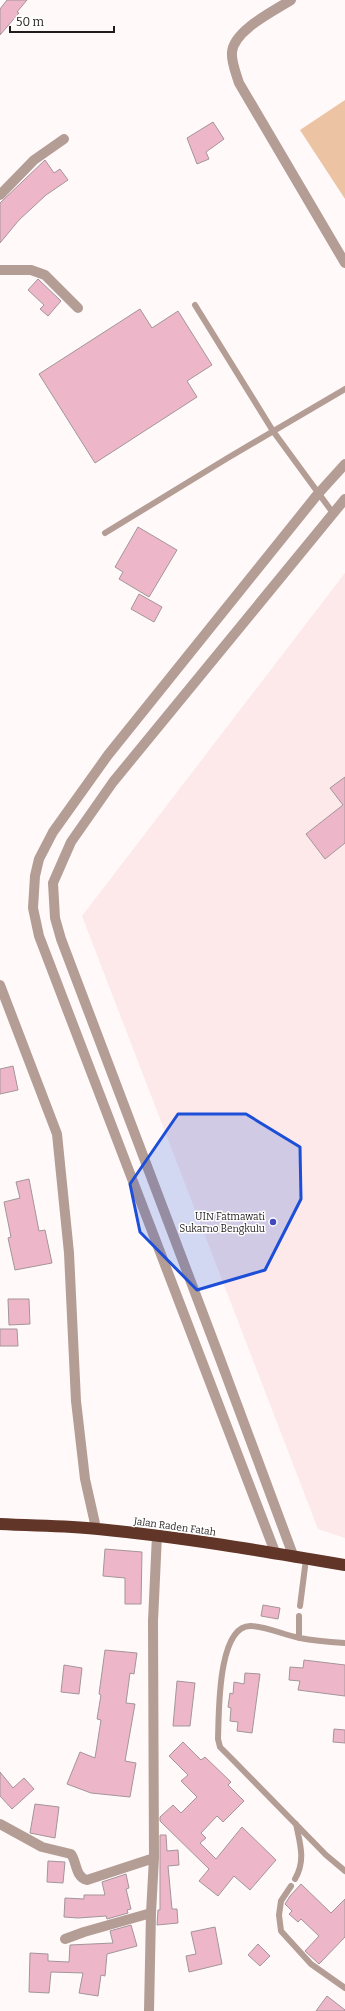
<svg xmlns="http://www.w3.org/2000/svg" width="345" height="2011" font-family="Bitter,serif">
	<rect width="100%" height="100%" fill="#fff9f9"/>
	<path fill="#fde9e9" d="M 345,573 L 345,1538 L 318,1529 L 82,916 Z"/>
	<path fill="#ecc3a3" d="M 345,100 L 345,199 L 300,130 Z"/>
	<path fill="#eeb7c9" stroke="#a3959a" d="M 7,0 L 27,0 L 17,12 L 19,13 L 0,35 L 0,9 Z
		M 213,122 L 224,139 L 206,152 L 209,159 L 197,164 L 187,138 Z
		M 45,160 L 54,173 L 60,169 L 68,180 L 46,195 L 19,220 L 0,243 L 0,203 Z
		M 38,279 L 61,301 L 48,316 L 40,309 L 44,305 L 28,290 Z
		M 140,309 L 152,328 L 178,311 L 212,365 L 187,381 L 197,397 L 95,463 L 39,374 Z
		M 138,527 L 177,550 L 149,597 L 119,579 L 123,572 L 115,567 Z
		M 139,594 L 162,607 L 154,622 L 131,609 Z
		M 345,777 L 345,843 L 325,859 L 306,834 L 343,805 L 330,788 Z
		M 13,1066 L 18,1090 L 0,1094 L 0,1069 Z
		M 29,1179 L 39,1231 L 45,1230 L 52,1263 L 15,1270 L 8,1238 L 11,1237 L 4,1202 L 20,1198 L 16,1182 Z
		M 8,1299 L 29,1299 L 30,1324 L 9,1325 Z
		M 0,1329 L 17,1329 L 18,1346 L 0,1346 Z
		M 105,1549 L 142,1552 L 141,1604 L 125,1604 L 125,1578 L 103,1576 Z
		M 263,1605 L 280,1608 L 278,1619 L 261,1616 Z
		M 105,1650 L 137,1653 L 134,1674 L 130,1673 L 126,1703 L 135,1704 L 125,1761 L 136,1763 L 130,1797 L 91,1793 L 67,1784 L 80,1752 L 95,1758 L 101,1720 L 97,1719 L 101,1695 L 99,1694 Z
		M 304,1660 L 345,1665 L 345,1696 L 298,1690 L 300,1681 L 289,1680 L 290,1667 L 303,1668 Z
		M 64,1665 L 82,1668 L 79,1694 L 61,1692 Z
		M 245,1673 L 260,1674 L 252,1733 L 237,1731 L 238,1722 L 230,1721 L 231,1708 L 228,1707 L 230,1693 L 233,1694 L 234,1682 L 244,1684 Z
		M 177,1681 L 195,1683 L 190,1726 L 173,1726 Z
		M 334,1729 L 345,1730 L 345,1743 L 333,1742 Z
		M 183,1742 L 201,1760 L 205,1757 L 231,1782 L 228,1785 L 244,1801 L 223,1822 L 217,1816 L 201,1833 L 206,1838 L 200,1843 L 216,1859 L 242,1827 L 276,1860 L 250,1890 L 234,1876 L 218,1896 L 199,1881 L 209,1869 L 160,1821 L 160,1817 L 173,1805 L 181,1813 L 197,1797 L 181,1781 L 188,1775 L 169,1756 Z
		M 0,1772 L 13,1788 L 24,1778 L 34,1789 L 12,1809 L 0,1796 Z
		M 35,1804 L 59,1807 L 55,1838 L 30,1833 Z
		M 160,1835 L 166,1835 L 167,1851 L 178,1850 L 179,1865 L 168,1866 L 172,1909 L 177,1909 L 178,1923 L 157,1925 L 158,1910 L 160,1910 Z
		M 48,1861 L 65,1862 L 63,1883 L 47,1882 Z
		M 126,1874 L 129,1888 L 126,1889 L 131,1909 L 127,1910 L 128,1913 L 107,1919 L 106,1916 L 78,1918 L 64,1917 L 65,1898 L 84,1899 L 84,1895 L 105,1895 L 102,1882 Z
		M 301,1884 L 331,1913 L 345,1899 L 345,1937 L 319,1964 L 305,1951 L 319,1936 L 301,1919 L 298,1922 L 289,1914 L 292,1911 L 285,1904 L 290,1896 Z
		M 131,1925 L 137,1946 L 107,1954 L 105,1976 L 101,1975 L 98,1996 L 79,1993 L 83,1973 L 51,1972 L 49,1993 L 29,1992 L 30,1953 L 48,1954 L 48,1961 L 69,1962 L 70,1945 L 113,1943 L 110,1931 Z
		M 215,1927 L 222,1964 L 189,1972 L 186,1956 L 196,1954 L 191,1932 Z
		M 258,1944 L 270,1956 L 260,1966 L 248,1955 Z
		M 327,1996 L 345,2010 L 345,2011 L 316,2011 Z"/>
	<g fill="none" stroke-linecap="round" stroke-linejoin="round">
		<path stroke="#b49d95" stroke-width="6" d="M 195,305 L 273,431 L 333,513
			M 105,533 L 226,459 L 345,389
			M 300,1606 L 306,1559
			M 299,1638 L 299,1616
			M 345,1643 C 330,1642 315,1641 300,1638 C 284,1635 268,1627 252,1626 C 217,1623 219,1715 218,1739 L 220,1747 L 233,1760 L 326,1855 L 345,1871
			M 295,1879 C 306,1860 300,1844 296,1824
			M 291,1886 L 281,1901 L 279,1915 L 281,1931 L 311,1964 L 345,1988"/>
		<path stroke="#b49d95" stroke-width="10" d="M 291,0 C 274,11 234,30 232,52 C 231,62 236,73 239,83 L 345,263
			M 0,195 L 34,160 L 64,139
			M 0,270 L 31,270 L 45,275 L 78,308
			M 0,985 L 57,1134 L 69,1253 L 76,1401 L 85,1479 L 96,1528
			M 275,1552 L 39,936 L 33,908 L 35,876 L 39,859 L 53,832 L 108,755 L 317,495 L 345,464
			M 293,1555 L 219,1356 L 61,939 L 55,918 L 53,883 L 71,842 L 113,782 L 345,499
			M 0,1824 L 42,1847 L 71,1854 C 77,1862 75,1877 87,1880 L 154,1858
			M 65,1939 L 84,1932 L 151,1913
			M 149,2011 L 151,1913 L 154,1858 L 153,1621 L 157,1535"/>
		<path stroke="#613527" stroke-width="12" d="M 0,1524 C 32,1526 65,1525 98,1529 C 181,1537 263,1551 345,1565"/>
	</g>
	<path fill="#1d4ed8" fill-opacity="0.2" stroke="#1d4ed8" stroke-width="3" stroke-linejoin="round" d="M 178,1114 L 246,1114 L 300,1147 L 301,1199 L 265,1270 L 197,1290 L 140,1232 L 130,1184 Z"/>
	<circle fill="#4149bd" stroke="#fff" stroke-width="1.5" cx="273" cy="1222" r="4"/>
	<g text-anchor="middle" stroke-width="3" stroke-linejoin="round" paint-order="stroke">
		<g font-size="10" fill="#211c1c" stroke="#fff" text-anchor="end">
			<text x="265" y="1220">UIN Fatmawati<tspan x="265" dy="12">Sukarno Bengkulu</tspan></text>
		</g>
		<g font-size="10" fill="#211c1c" stroke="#fff">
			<text transform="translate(175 1526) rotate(8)" y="4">Jalan Raden Fatah</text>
		</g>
	</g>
	<path d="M10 26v6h104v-6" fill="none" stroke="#211c1c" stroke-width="2"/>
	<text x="16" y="26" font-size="12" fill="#211c1c" stroke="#ffffff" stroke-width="3" paint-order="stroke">50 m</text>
</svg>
